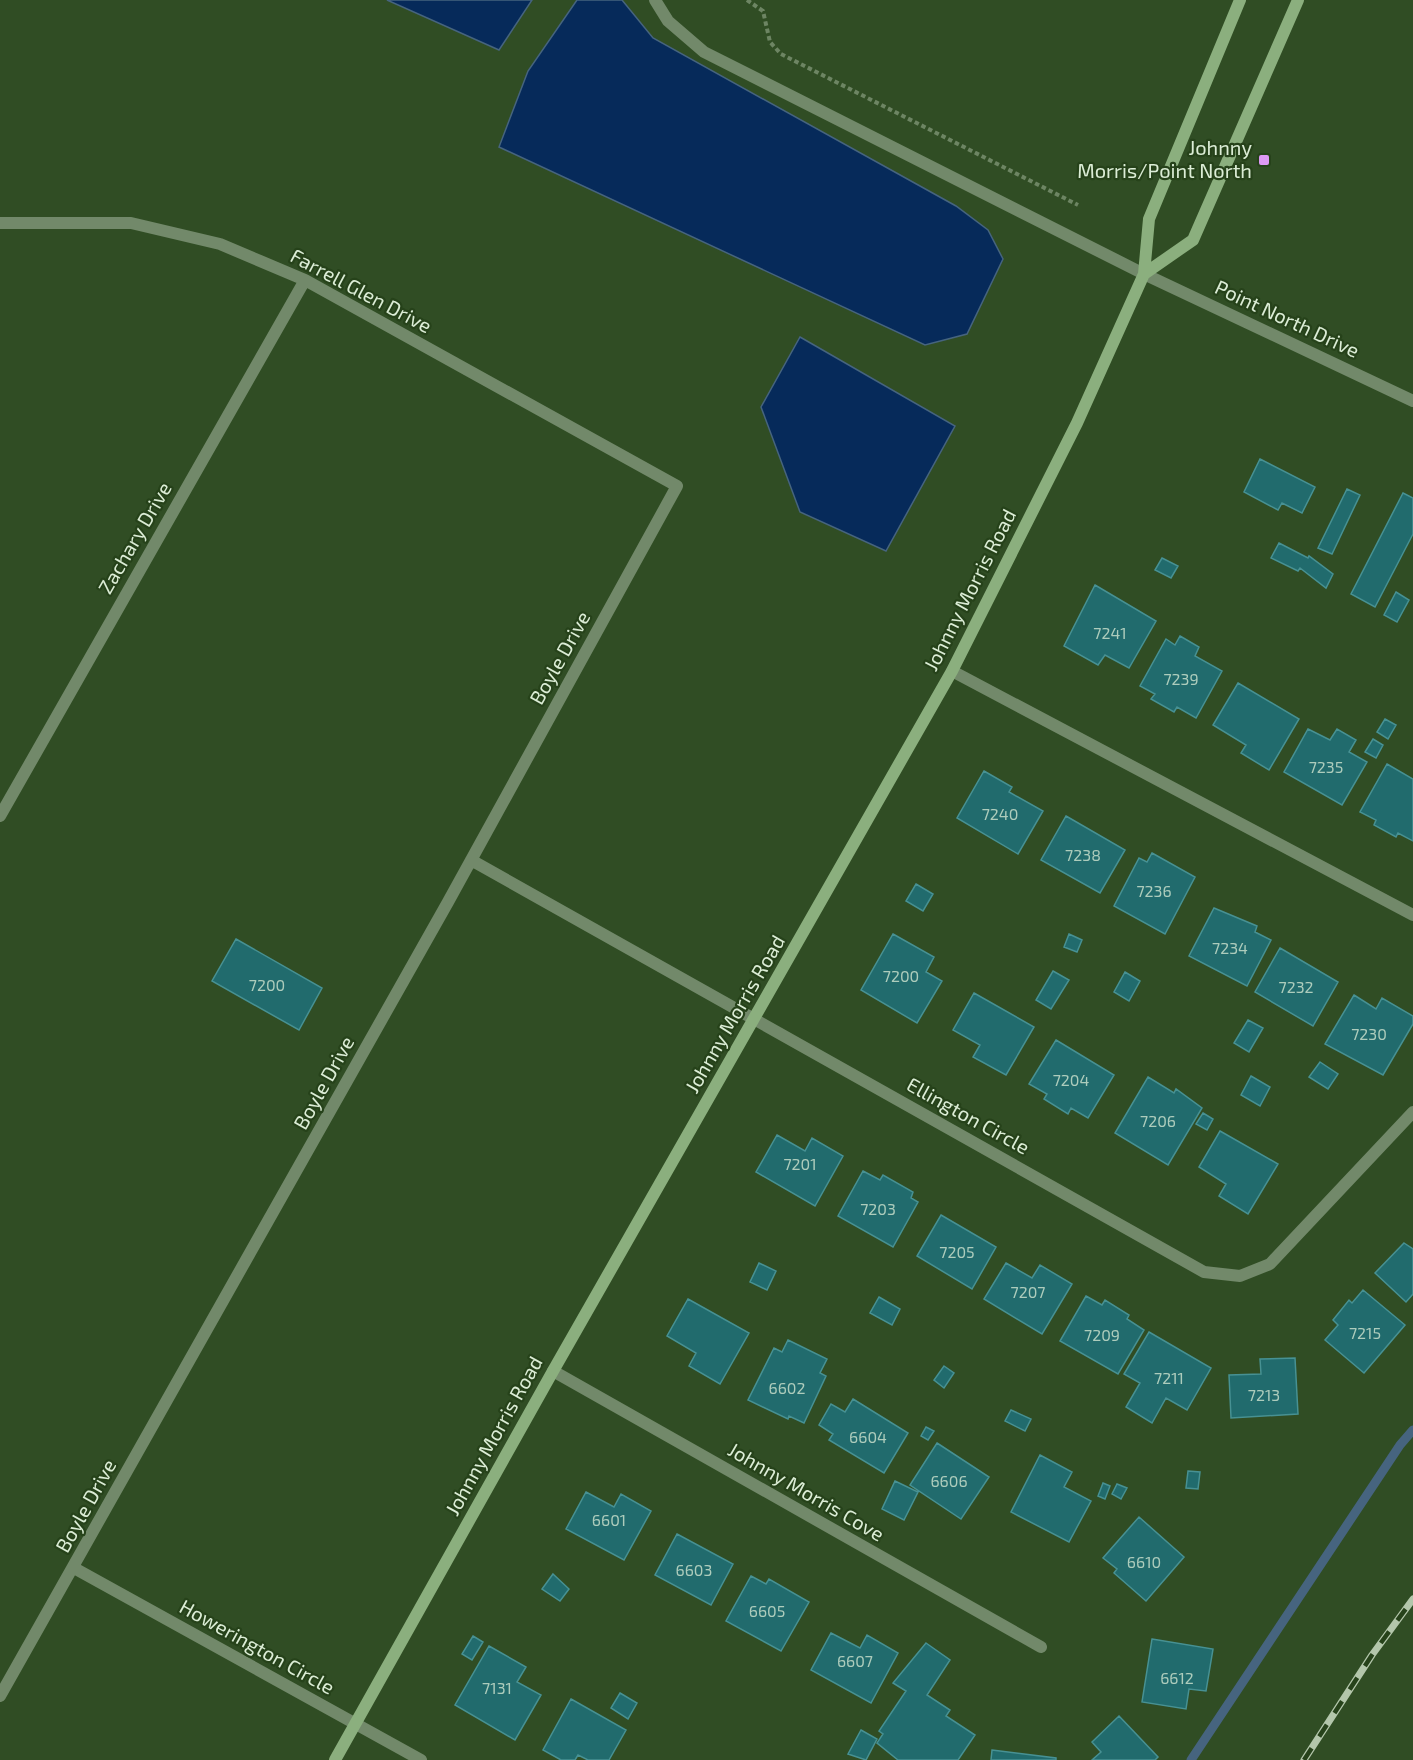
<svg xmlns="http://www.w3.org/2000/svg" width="1413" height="1760" font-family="'Exo 2',sans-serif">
	<rect width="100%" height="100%" fill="#304d24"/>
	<path fill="#062a5a" stroke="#46647f" stroke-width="1.5" d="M 387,0 L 532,0 L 499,50 Z
		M 577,0 L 622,0 L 653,38 L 956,206 L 988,230 L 1003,259 L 967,334 L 925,345 L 499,147 L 528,71 Z
		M 800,337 L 955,426 L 886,551 L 800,512 L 761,407 Z"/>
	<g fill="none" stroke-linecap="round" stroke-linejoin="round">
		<path stroke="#46647f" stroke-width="9" d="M 1191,1760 L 1400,1445 L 1413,1430"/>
	</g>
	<path fill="#216b6d" stroke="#479193" stroke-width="1.5" d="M 1260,459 L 1315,487 L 1302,513 L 1282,503 L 1278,510 L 1244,492 Z
		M 1347,489 L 1360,495 L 1332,554 L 1318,548 Z
		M 1403,493 L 1413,498 L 1413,534 L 1375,607 L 1351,594 Z
		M 1279,543 L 1308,558 L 1309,556 L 1333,574 L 1326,588 L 1300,568 L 1298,571 L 1271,558 Z
		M 1162,558 L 1178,566 L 1171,578 L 1155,570 Z
		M 1095,585 L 1156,621 L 1129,668 L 1105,655 L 1098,665 L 1064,646 Z
		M 1396,592 L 1409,600 L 1397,622 L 1384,615 Z
		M 1180,636 L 1199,647 L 1195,656 L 1222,671 L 1196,718 L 1177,707 L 1174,712 L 1151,699 L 1155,694 L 1140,686 L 1166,639 L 1175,645 Z
		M 1238,683 L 1299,719 L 1269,770 L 1241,753 L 1246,745 L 1213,725 Z
		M 1385,719 L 1396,725 L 1388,739 L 1377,732 Z
		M 1308,729 L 1330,740 L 1337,729 L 1356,740 L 1349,752 L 1367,762 L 1342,805 L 1284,772 Z
		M 1373,739 L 1383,745 L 1376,758 L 1365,752 Z
		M 1387,764 L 1413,779 L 1413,841 L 1398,833 L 1396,837 L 1374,825 L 1376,820 L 1360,812 Z
		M 984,771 L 1012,787 L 1009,792 L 1043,811 L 1018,854 L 957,818 Z
		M 1066,816 L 1125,850 L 1100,893 L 1041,860 Z
		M 1152,853 L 1195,877 L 1165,934 L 1114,906 L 1139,858 L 1147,862 Z
		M 916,884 L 933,894 L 923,911 L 906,901 Z
		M 1214,908 L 1257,926 L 1255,932 L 1271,940 L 1247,986 L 1189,956 Z
		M 893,934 L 934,957 L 926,972 L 942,981 L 917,1023 L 861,990 Z
		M 1069,934 L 1082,940 L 1077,952 L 1064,947 Z
		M 236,939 L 322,988 L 299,1030 L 212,981 Z
		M 1280,948 L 1338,982 L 1313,1026 L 1255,992 Z
		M 1053,971 L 1069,980 L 1051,1009 L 1036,1000 Z
		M 1125,972 L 1140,981 L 1129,1001 L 1114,992 Z
		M 974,993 L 1034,1027 L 1006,1075 L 973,1057 L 980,1045 L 953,1030 Z
		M 1354,995 L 1376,1009 L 1382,998 L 1413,1016 L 1413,1024 L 1383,1075 L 1325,1044 Z
		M 1248,1020 L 1263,1028 L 1249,1052 L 1234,1043 Z
		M 1056,1040 L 1114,1075 L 1088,1118 L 1071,1108 L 1068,1114 L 1044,1099 L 1047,1094 L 1029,1084 Z
		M 1320,1062 L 1338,1074 L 1328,1089 L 1309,1077 Z
		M 1251,1076 L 1270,1087 L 1260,1106 L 1241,1095 Z
		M 1148,1077 L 1174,1093 L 1176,1089 L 1202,1108 L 1168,1165 L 1115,1133 Z
		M 1203,1113 L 1213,1119 L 1207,1130 L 1196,1124 Z
		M 1220,1131 L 1278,1164 L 1248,1214 L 1219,1196 L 1226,1184 L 1199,1167 Z
		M 777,1135 L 805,1151 L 812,1138 L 843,1156 L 815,1206 L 756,1172 Z
		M 863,1171 L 880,1180 L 883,1175 L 913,1192 L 911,1198 L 918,1202 L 893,1247 L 838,1216 Z
		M 941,1215 L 996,1247 L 972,1289 L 917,1256 Z
		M 1404,1243 L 1413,1249 L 1413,1294 L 1406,1302 L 1375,1273 Z
		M 759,1263 L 776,1271 L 767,1290 L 750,1282 Z
		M 1006,1263 L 1032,1278 L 1040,1265 L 1072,1284 L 1042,1334 L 984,1299 Z
		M 1363,1290 L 1405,1325 L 1364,1373 L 1325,1340 L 1338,1325 L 1333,1320 L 1349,1300 L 1352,1303 Z
		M 1086,1296 L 1102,1305 L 1105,1300 L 1129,1315 L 1127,1319 L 1144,1330 L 1118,1374 L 1060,1341 Z
		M 879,1297 L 900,1309 L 892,1325 L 870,1313 Z
		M 688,1299 L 749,1333 L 720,1384 L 689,1366 L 696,1353 L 667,1336 Z
		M 1149,1332 L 1211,1368 L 1187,1410 L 1166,1398 L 1152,1423 L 1126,1407 L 1140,1383 L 1124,1374 Z
		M 788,1340 L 827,1359 L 820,1373 L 826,1376 L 804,1423 L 789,1416 L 788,1419 L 748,1400 L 774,1348 L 782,1352 Z
		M 1295,1358 L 1298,1414 L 1231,1418 L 1229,1375 L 1261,1374 L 1260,1359 Z
		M 944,1366 L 954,1373 L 944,1388 L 934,1380 Z
		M 853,1399 L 908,1433 L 884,1473 L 829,1440 L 833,1434 L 819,1425 L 831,1404 L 845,1412 Z
		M 1011,1410 L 1031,1419 L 1025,1431 L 1005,1421 Z
		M 926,1427 L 934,1431 L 928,1440 L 921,1436 Z
		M 937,1443 L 989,1477 L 961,1519 L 910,1485 Z
		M 1040,1455 L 1072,1472 L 1064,1487 L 1091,1501 L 1069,1542 L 1011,1512 Z
		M 1188,1471 L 1200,1472 L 1198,1489 L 1186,1488 Z
		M 895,1481 L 918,1492 L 904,1520 L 882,1509 Z
		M 1103,1483 L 1110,1486 L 1105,1499 L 1098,1496 Z
		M 1117,1484 L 1127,1488 L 1121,1499 L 1112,1494 Z
		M 586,1492 L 614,1507 L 621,1494 L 651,1511 L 624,1560 L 566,1529 Z
		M 1139,1517 L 1184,1557 L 1146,1601 L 1114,1573 L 1117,1569 L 1103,1558 Z
		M 677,1534 L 733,1564 L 711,1605 L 655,1575 Z
		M 553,1574 L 569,1589 L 560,1601 L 542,1589 Z
		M 751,1576 L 766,1584 L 769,1579 L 809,1602 L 781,1651 L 726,1621 Z
		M 831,1633 L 860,1648 L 867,1635 L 898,1653 L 871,1703 L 811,1670 Z
		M 473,1636 L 483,1642 L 472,1660 L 462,1654 Z
		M 1152,1639 L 1213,1649 L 1206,1691 L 1189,1689 L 1186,1709 L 1142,1702 Z
		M 926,1643 L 950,1660 L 927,1695 L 950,1710 L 946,1716 L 975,1735 L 958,1760 L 898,1760 L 877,1743 L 883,1734 L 879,1731 L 906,1691 L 893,1683 Z
		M 489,1646 L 526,1667 L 517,1682 L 541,1695 L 515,1740 L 455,1705 Z
		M 620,1693 L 637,1703 L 628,1719 L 611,1708 Z
		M 571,1699 L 626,1730 L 609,1760 L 588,1760 L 578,1755 L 575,1760 L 561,1760 L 543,1750 Z
		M 1119,1716 L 1158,1757 L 1155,1760 L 1092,1760 L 1101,1752 L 1092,1742 Z
		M 861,1730 L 877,1739 L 866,1760 L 848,1754 Z
		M 992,1750 L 1056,1758 L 1056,1760 L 991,1760 Z"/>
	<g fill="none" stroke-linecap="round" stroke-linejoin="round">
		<path stroke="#6d8563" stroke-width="4" stroke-dasharray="4.5 3" stroke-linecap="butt" d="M 747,0 L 763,11 L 770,42 L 781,54 L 1078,205"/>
		<path stroke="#72896a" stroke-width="12" d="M 655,0 L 668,21 L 704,52 L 1144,274"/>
		<path stroke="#72896a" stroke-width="12" d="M 0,223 L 131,223 L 220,244 L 305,280 L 677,486 L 448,902 L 0,1696
			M 1144,274 L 1413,401
			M 952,671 L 1413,915
			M 0,816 L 305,280
			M 471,860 L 1204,1272 L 1240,1276 L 1270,1264 L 1413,1112
			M 553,1371 L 1041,1647
			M 74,1568 L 421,1760"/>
		<path stroke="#8baf7e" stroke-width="12" d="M 1144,274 L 1193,240 L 1298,0
			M 335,1760 L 553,1371 L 952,671 L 1077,423 L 1144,274 L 1149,219 L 1240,0"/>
		<defs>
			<path id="rail" d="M 1304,1760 L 1372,1655 L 1413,1599"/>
		</defs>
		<use href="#rail" stroke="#b3c6ab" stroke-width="7"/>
		<use href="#rail" stroke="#26421a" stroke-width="4.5" stroke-dasharray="14" stroke-linecap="butt"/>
	</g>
	<rect fill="#dd99f4" stroke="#26421a" stroke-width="2" x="1258" y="154" width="12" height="12" rx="3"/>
	<g text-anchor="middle" stroke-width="4.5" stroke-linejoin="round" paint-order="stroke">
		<g font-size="16" fill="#adccbc">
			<text x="1110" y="639">7241</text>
			<text x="1181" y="685">7239</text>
			<text x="1326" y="773">7235</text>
			<text x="1000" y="820">7240</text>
			<text x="1083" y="861">7238</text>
			<text x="1154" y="897">7236</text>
			<text x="1230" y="954">7234</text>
			<text x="901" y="982">7200</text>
			<text x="267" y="991">7200</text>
			<text x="1296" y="993">7232</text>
			<text x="1369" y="1040">7230</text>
			<text x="1071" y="1086">7204</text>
			<text x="1158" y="1127">7206</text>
			<text x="800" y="1170">7201</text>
			<text x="878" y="1215">7203</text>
			<text x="957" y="1258">7205</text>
			<text x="1028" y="1298">7207</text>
			<text x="1365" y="1339">7215</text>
			<text x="1102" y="1341">7209</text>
			<text x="1169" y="1384">7211</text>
			<text x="787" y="1394">6602</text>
			<text x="1264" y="1401">7213</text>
			<text x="868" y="1443">6604</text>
			<text x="949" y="1487">6606</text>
			<text x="609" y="1526">6601</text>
			<text x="1144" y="1568">6610</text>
			<text x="694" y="1576">6603</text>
			<text x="767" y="1617">6605</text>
			<text x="855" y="1667">6607</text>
			<text x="1177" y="1684">6612</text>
			<text x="497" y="1694">7131</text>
		</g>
		<g font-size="20" fill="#dcedd6" stroke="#26421a" text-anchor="end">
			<text x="1252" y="155">Johnny<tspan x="1252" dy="23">Morris/Point North</tspan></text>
		</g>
		<g font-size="20" fill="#dcedd6" stroke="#26421a">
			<text transform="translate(361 291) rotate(28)" y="7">Farrell Glen Drive</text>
			<text transform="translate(1287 319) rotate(25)" y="7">Point North Drive</text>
			<text transform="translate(135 538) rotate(-60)" y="7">Zachary Drive</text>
			<text transform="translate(970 590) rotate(-63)" y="7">Johnny Morris Road</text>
			<text transform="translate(560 658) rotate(-61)" y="7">Boyle Drive</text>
			<text transform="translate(735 1014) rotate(-60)" y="7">Johnny Morris Road</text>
			<text transform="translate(324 1083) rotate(-61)" y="7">Boyle Drive</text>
			<text transform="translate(968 1116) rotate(29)" y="7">Ellington Circle</text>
			<text transform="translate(494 1436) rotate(-61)" y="7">Johnny Morris Road</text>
			<text transform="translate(806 1492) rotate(30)" y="7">Johnny Morris Cove</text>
			<text transform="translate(86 1506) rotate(-61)" y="7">Boyle Drive</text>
			<text transform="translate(257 1647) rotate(29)" y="7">Howerington Circle</text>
		</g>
	</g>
</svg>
